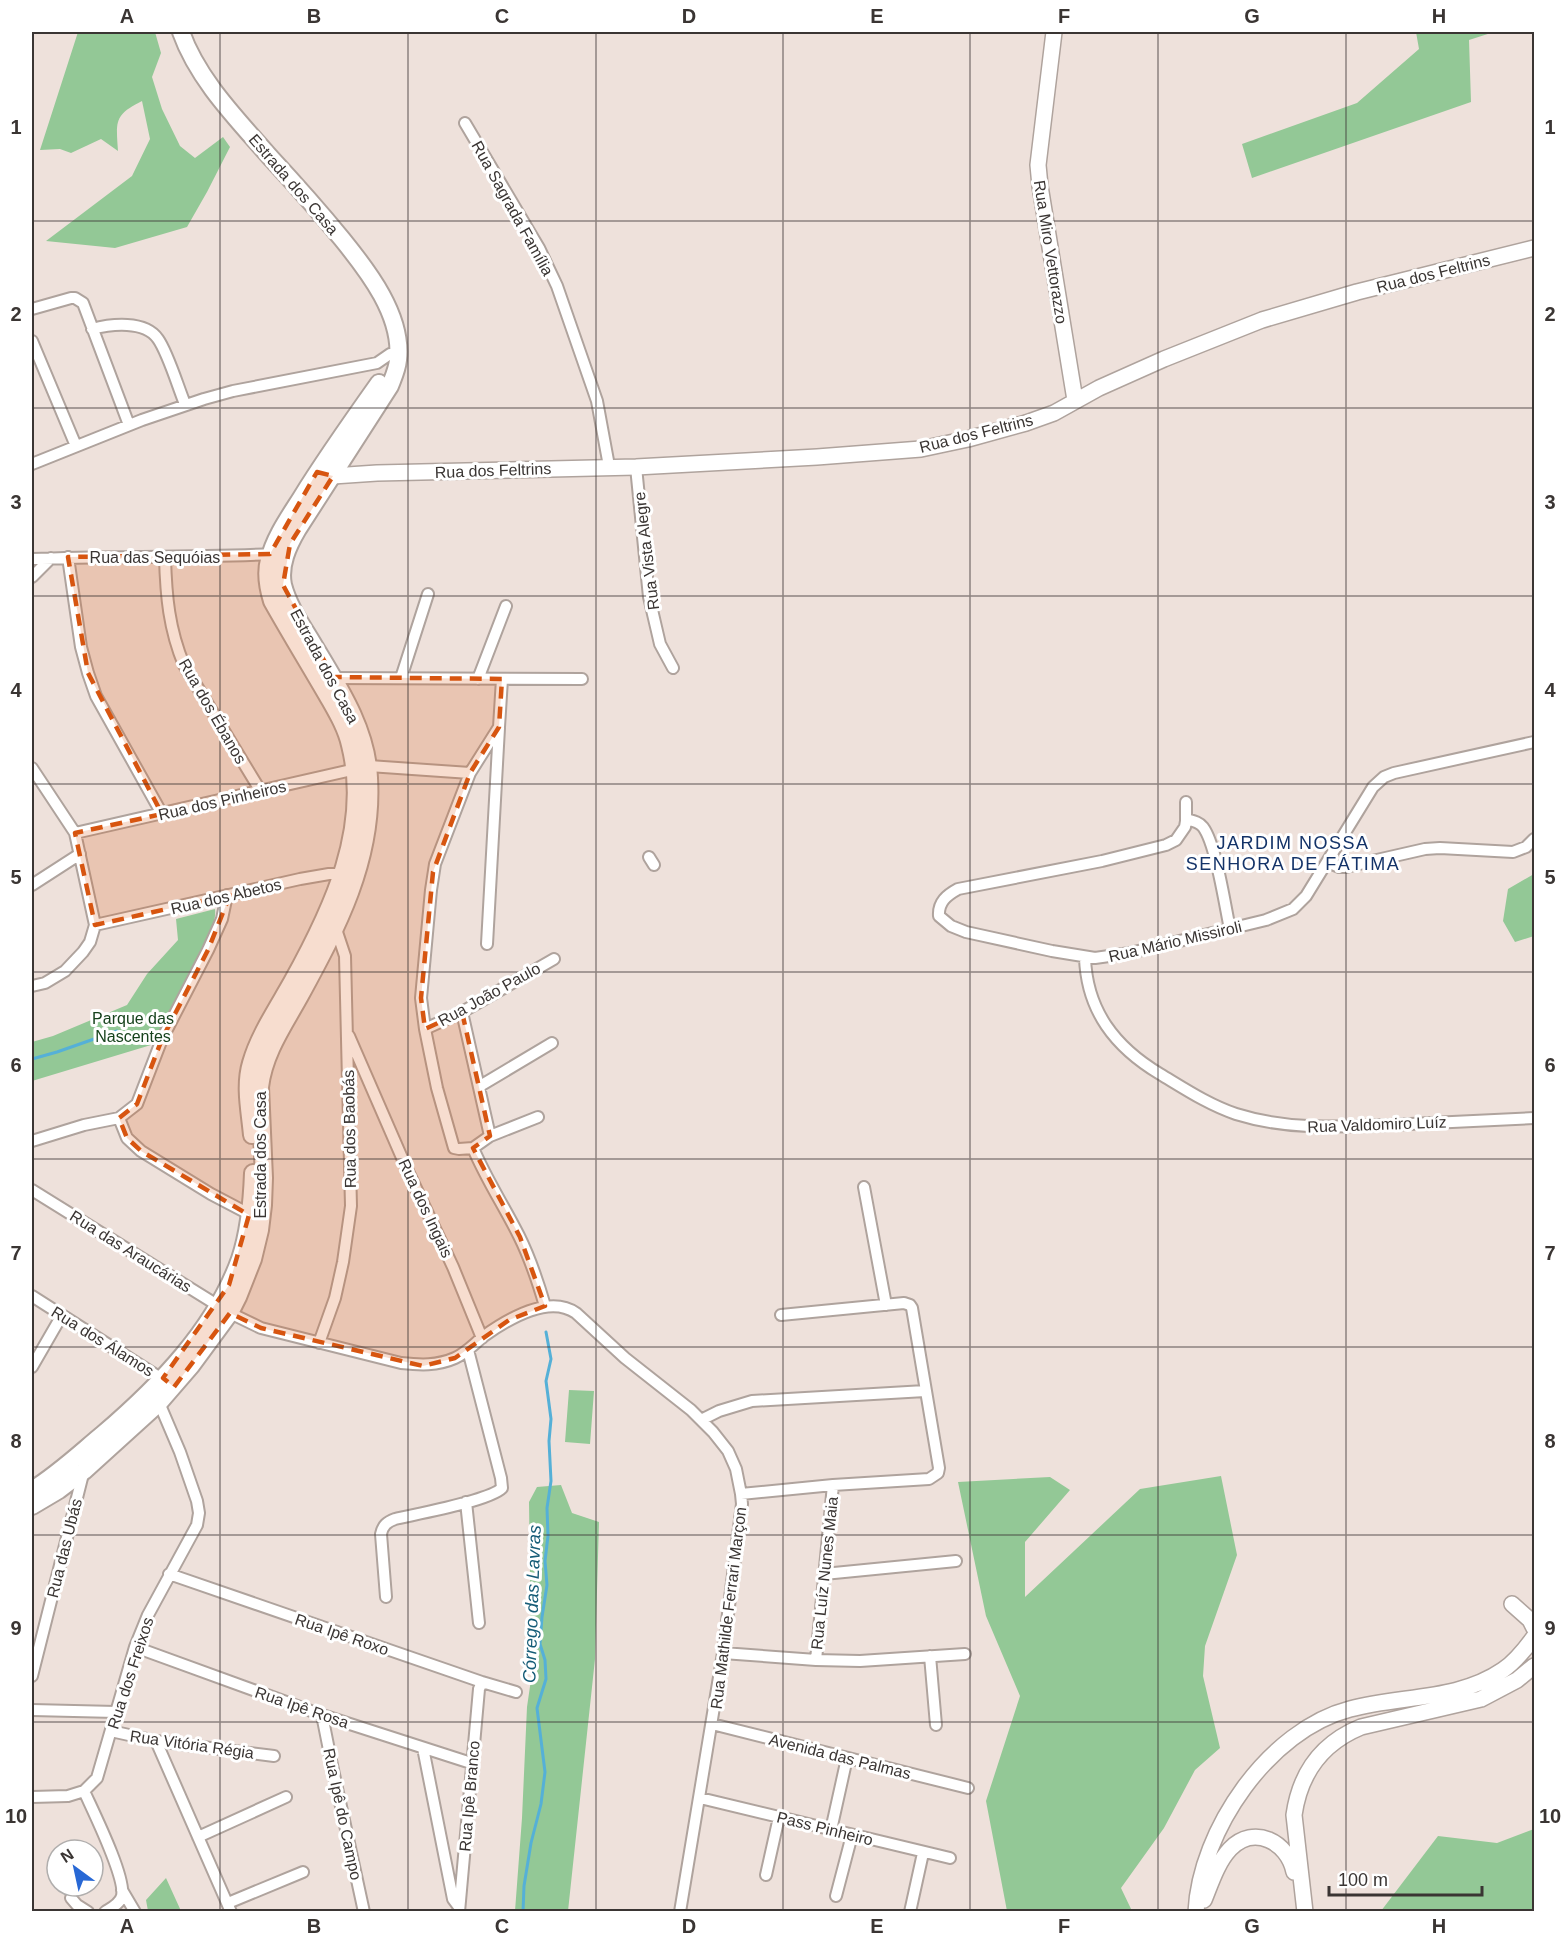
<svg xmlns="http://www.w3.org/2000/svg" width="1566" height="1943" font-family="Helvetica,sans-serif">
	<rect width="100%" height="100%" fill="#eee1db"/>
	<path fill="#93c896" d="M 78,32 L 155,32 L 161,53 L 152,77 L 162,109 L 180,146 L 195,158 L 223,137 L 230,147 L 207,192 L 187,227 L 115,248 L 46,241 L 132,176 L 150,139 L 142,101 C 114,115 116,121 118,151 L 101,139 L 71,153 L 60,149 L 40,150 Z
		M 1416,32 L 1494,32 L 1469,40 L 1471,102 L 1252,178 L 1242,144 L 1357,103 L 1419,49 Z
		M 1534,874 L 1534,936 L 1515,942 L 1503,921 L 1508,889 Z
		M 215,909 C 219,936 166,1018 151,1045 L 32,1081 L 32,1042 L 53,1036 L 127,1005 L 147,974 L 178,940 L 176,919 Z
		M 569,1390 L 594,1391 L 590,1444 L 565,1442 Z
		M 1221,1476 L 1237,1555 L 1205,1646 L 1203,1676 L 1220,1748 L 1195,1770 L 1164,1828 L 1121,1888 L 1132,1911 L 1007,1911 L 986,1801 L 1020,1696 L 986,1616 L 958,1482 L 1050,1477 L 1070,1490 L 1025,1542 L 1025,1597 L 1140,1489 Z
		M 561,1485 L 572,1513 L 599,1522 L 595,1659 L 568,1911 L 515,1911 L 522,1818 L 527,1707 L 535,1652 L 531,1648 L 529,1502 L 537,1487 Z
		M 1534,1829 L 1534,1911 L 1381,1911 L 1438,1836 L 1497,1843 Z
		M 166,1878 L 181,1911 L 148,1911 L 146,1900 Z"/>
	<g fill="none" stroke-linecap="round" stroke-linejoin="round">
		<path stroke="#55b0d7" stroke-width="3" d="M 32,1059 L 57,1052 L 117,1031 L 128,1036
			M 523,1912 L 524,1886 L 531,1843 L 541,1804 L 545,1772 L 537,1708 L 546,1679 L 545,1660 L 540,1644 L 542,1617 L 547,1585 L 545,1561 L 548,1536 L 547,1508 L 551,1481 L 549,1441 L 551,1419 L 546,1381 L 551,1359 L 546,1332"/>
		<defs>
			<path id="street" d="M 465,123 L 539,248 L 557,286 L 597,401 L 609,466
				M 32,309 L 71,298 L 75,298 L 83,303 L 129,425
				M 92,329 C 111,324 145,320 158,339 C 168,353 178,387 185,404
				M 32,341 L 76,446
				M 32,464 L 142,420 L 204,399 L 233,391 L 377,363 L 390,354
				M 636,467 L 649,597 L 660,644 L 673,668
				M 68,557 L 81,647 L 88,673 L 96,696 L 162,814
				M 165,557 C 166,596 169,629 184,665 L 260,790
				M 32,559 C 112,556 193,558 274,554
				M 32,577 L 51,558
				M 328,678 L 582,679
				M 401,678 L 428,594
				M 478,679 L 506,606
				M 502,679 L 499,727 L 470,773 L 435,864 L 431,890 L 421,998 L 425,1029 L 437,1088 L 454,1148 L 459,1149 L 473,1148 L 490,1136 L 538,1117
				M 32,768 L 75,833 L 95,925 L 90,942 L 83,952 L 65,971 L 45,983 L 32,986
				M 1186,802 L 1186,821 L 1185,827 L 1176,840 L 1166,845 L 1102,861 L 958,889 C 947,895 938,902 939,916 L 951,926 L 966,932 L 1052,951 L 1095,958 L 1130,953 L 1266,920 L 1293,909 L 1306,896 L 1373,787 L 1384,777 L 1394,773 L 1534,742
				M 1186,819 C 1193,821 1199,822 1203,827 C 1216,844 1225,906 1230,929
				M 75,833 L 369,766 L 470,773
				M 649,857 L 654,865
				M 1327,862 L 1339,867 L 1346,867 L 1425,849 L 1440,848 L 1513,852 L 1526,847 L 1534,839
				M 32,885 L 80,854
				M 95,925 L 300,879 L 329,874 L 347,874
				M 487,944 L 499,728
				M 1085,958 C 1087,1011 1115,1047 1160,1074 C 1185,1089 1209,1105 1236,1114 C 1287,1130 1337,1127 1389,1125 C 1438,1123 1486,1120 1534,1118
				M 462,1012 L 490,1136
				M 425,1029 L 462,1012 L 554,959
				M 349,1036 L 406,1167 L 453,1267 L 482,1338
				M 480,1086 L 552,1043
				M 119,1118 L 127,1138 L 141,1151 L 211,1194 L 253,1216
				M 32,1141 L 84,1125 L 119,1118 L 137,1104 L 162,1039 L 208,950 L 222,919 L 227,895
				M 473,1148 C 486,1179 504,1206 519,1236 C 530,1258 538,1282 545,1306
				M 864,1187 L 886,1305
				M 32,1190 L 230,1313 L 261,1328 L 401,1363 C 420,1365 437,1366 455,1358 C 466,1353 474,1344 484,1336 C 508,1319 549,1294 576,1313 L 625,1358 L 691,1410 L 713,1432 L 728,1451 L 736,1469 L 741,1494 L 742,1504 L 723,1653 L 680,1912
				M 32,1296 L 165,1381
				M 319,1343 L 335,1298 L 343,1262 L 351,1206 L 345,956 L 335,926
				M 32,1367 L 62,1315
				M 701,1420 L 719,1411 L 752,1401 L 925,1391
				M 741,1494 L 833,1485 L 929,1479 L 938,1473 L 939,1468 L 912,1308 L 910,1305 L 904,1303 L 781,1315
				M 466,1502 L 479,1623
				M 169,1574 L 482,1682 L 516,1692
				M 824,1574 L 956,1561
				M 386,1597 L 381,1534 C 383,1525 387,1522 395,1519 C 416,1514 489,1501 502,1488 L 501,1478 L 468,1350
				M 135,1647 L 322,1715 L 471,1763
				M 723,1653 L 816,1660 L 860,1661 L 965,1654
				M 930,1656 L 936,1725
				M 816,1660 L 833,1485
				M 32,1676 L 84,1470
				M 32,1710 L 116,1712
				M 322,1715 L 332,1765 L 364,1912
				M 712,1724 L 968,1788
				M 111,1731 L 156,1741 L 274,1756
				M 156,1741 L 231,1912
				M 423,1748 L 453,1899 L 459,1907
				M 84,1791 C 93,1811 126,1877 122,1896 C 120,1904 111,1908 105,1912
				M 32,1797 L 68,1796 L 84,1791 L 97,1778 L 135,1647 L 148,1615 L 197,1525 L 199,1513 L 197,1501 L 180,1452 L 157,1398
				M 700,1798 L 950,1858
				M 831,1830 L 847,1758
				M 198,1837 L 286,1797
				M 766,1875 L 779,1817
				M 122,1890 L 135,1912
				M 836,1896 L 852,1835
				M 71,1898 L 77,1905 L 88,1912
				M 228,1903 L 303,1872
				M 459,1912 L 479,1689 L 482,1682
				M 910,1912 L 923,1853"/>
			<path id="secondary" d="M 1054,32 L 1038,165 L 1040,186 L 1075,400
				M 322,473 L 333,476 L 377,473 L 636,467 L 817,457 L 921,449 L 968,439 L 1026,423 L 1054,413 L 1099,388 L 1164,359 L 1262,320 L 1357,292 L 1534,248
				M 1512,1604 L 1530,1620 L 1534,1628
				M 1204,1900 C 1211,1883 1217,1863 1230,1849 C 1254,1824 1288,1842 1294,1872
				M 1196,1912 C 1200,1830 1269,1730 1350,1709 C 1401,1695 1458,1701 1503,1670 C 1515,1662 1526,1648 1534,1637
				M 1305,1912 L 1294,1815 C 1300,1773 1322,1743 1361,1727 L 1481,1699 L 1517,1680 L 1534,1666"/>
			<path id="primary" d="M 252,1135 C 250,1112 244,1086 251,1063 C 259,1035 278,1007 292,982 C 332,910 371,828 350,745 C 346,727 336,711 327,695 C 309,664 290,633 272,601 C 268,588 265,574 269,560 C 274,538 289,517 301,498 C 325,459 352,421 379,383
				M 32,1490 C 58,1474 80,1453 103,1434 C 159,1386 215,1329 240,1259 C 249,1232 252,1201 253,1173
				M 32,1506 L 59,1490 L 84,1471 L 159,1403 L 191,1366 L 230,1313 L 238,1297 L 253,1259 L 260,1230 L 263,1205 L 264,1178 L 260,1087 C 264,1053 284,1025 300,996 C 337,928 374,859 369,778 C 367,728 337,684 312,642 C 301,624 288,605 283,585 C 279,565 288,546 298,529 L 390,386 C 393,378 397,370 398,360 C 403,316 368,271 342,239 C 319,211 295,184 270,157 C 237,119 198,80 181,32"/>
		</defs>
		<use href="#street" stroke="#afa39d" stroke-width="14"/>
		<use href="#secondary" stroke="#afa39d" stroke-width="18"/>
		<use href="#primary" stroke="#afa39d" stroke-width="20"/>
		<use href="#street" stroke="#fff" stroke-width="10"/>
		<use href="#secondary" stroke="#fff" stroke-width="15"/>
		<use href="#primary" stroke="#fff" stroke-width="16"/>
	</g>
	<path fill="#d75510" fill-opacity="0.2" stroke="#d75510" stroke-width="4.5" stroke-dasharray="12 8" stroke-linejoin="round" d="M 317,472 L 333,476 L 290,544 L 283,585 L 333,677 L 502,679 L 499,727 L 470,773 L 433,872 L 421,998 L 425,1029 L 462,1012 L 490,1136 L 473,1148 L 520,1237 L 545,1306 L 509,1320 L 455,1358 L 423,1366 L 261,1328 L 230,1313 L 174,1387 L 163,1378 L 229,1285 L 249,1215 L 141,1151 L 127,1138 L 119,1118 L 137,1104 L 162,1039 L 208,950 L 230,895 L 95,925 L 75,833 L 162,814 L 88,673 L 68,557 L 270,554 Z"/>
	<path fill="none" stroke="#3a3533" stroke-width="1.5" stroke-opacity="0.55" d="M 220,32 L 220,1912M 408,32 L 408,1912M 596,32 L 596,1912M 783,32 L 783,1912M 970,32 L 970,1912M 1158,32 L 1158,1912M 1346,32 L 1346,1912M 32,221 L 1534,221M 32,408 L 1534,408M 32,596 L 1534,596M 32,784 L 1534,784M 32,972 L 1534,972M 32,1159 L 1534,1159M 32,1347 L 1534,1347M 32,1535 L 1534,1535M 32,1722 L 1534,1722"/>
	<g text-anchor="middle" stroke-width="6" stroke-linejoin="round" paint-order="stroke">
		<g font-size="16" fill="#3a3533" stroke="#fff">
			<text transform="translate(294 184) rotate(49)" y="6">Estrada dos Casa</text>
			<text transform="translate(513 208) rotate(61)" y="6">Rua Sagrada Família</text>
			<text transform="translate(1051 252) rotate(81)" y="6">Rua Miro Vettorazzo</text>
			<text transform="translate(1433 273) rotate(-14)" y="6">Rua dos Feltrins</text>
			<text transform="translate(976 433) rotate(-14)" y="6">Rua dos Feltrins</text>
			<text transform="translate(493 470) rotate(-2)" y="6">Rua dos Feltrins</text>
			<text transform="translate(646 551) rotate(-97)" y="6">Rua Vista Alegre</text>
			<text x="155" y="563">Rua das Sequóias</text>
			<text transform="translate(325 666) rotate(62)" y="6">Estrada dos Casa</text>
			<text transform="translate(213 711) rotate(60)" y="6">Rua dos Ébanos</text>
			<text transform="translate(222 800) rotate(-13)" y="6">Rua dos Pinheiros</text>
			<text transform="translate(226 896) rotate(-13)" y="6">Rua dos Abetos</text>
			<text transform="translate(1175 941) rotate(-13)" y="6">Rua Mário Missiroli</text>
			<text transform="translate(489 994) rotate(-29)" y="6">Rua João Paulo</text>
			<text transform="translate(1377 1124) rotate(-2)" y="6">Rua Valdomiro Luíz</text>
			<text transform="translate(349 1129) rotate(-91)" y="6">Rua dos Baobás</text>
			<text transform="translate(260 1155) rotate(-90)" y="6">Estrada dos Casa</text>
			<text transform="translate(426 1208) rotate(65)" y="6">Rua dos Ingais</text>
			<text transform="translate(131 1251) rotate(32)" y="6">Rua das Araucárias</text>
			<text transform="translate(103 1341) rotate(32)" y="6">Rua dos Álamos</text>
			<text transform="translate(64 1548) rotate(-76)" y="6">Rua das Ubás</text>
			<text transform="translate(824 1573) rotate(-84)" y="6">Rua Luíz Nunes Maia</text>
			<text transform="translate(728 1608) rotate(-83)" y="6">Rua Mathilde Ferrari Marçon</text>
			<text transform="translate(342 1634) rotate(19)" y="6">Rua Ipê Roxo</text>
			<text transform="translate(130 1673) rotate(-72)" y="6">Rua dos Freixos</text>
			<text transform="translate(302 1707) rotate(19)" y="6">Rua Ipê Rosa</text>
			<text transform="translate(192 1744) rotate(8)" y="6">Rua Vitória Régia</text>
			<text transform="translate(840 1756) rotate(14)" y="6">Avenida das Palmas</text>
			<text transform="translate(469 1796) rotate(-85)" y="6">Rua Ipê Branco</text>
			<text transform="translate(343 1814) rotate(78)" y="6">Rua Ipê do Campo</text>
			<text transform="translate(825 1828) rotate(14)" y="6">Pass Pinheiro</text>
		</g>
		<g font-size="16" fill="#16421c" stroke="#fff">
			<text x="133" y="1024">Parque das<tspan x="133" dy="18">Nascentes</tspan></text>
		</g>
		<g font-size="18" letter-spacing="1.5" fill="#143368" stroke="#fff">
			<text x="1293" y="849">JARDIM NOSSA<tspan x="1293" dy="21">SENHORA DE FÁTIMA</tspan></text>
		</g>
		<g font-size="18" font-style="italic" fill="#155c77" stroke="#fff">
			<text transform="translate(532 1604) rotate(-88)" y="6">Córrego das Lavras</text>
		</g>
	</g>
	<rect width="1566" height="1943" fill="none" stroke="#ffffff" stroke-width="66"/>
	<g transform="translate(75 1868) rotate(327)"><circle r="28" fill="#ffffff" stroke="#b0aead" stroke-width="1.5"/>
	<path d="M0-4.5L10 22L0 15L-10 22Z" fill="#2868d5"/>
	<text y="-9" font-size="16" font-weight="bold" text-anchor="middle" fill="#3a3533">N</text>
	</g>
	<path d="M1329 1886v9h153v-9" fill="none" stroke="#3a3533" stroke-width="3"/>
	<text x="1338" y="1886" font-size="18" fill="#3a3533" stroke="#ffffff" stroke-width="4.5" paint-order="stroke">100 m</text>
	<rect x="33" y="33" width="1500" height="1877" fill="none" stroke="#3a3533" stroke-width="2"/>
	<g font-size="20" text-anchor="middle" font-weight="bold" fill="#3a3533">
		<text x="127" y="23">A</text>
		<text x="314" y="23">B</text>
		<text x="502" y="23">C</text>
		<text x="689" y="23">D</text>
		<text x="877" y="23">E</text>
		<text x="1064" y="23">F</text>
		<text x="1252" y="23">G</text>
		<text x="1439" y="23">H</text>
		<text x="16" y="134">1</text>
		<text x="1550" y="134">1</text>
		<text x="16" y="321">2</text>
		<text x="1550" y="321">2</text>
		<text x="16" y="509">3</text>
		<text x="1550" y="509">3</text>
		<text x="16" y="697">4</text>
		<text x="1550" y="697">4</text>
		<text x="16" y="884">5</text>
		<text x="1550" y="884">5</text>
		<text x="16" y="1072">6</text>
		<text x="1550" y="1072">6</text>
		<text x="16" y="1260">7</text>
		<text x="1550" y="1260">7</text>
		<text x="16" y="1448">8</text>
		<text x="1550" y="1448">8</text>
		<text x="16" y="1635">9</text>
		<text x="1550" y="1635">9</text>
		<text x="16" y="1823">10</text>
		<text x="1550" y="1823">10</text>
		<text x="127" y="1933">A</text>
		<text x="314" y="1933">B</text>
		<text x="502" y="1933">C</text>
		<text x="689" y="1933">D</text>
		<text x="877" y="1933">E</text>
		<text x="1064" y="1933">F</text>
		<text x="1252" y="1933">G</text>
		<text x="1439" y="1933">H</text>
	</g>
</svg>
